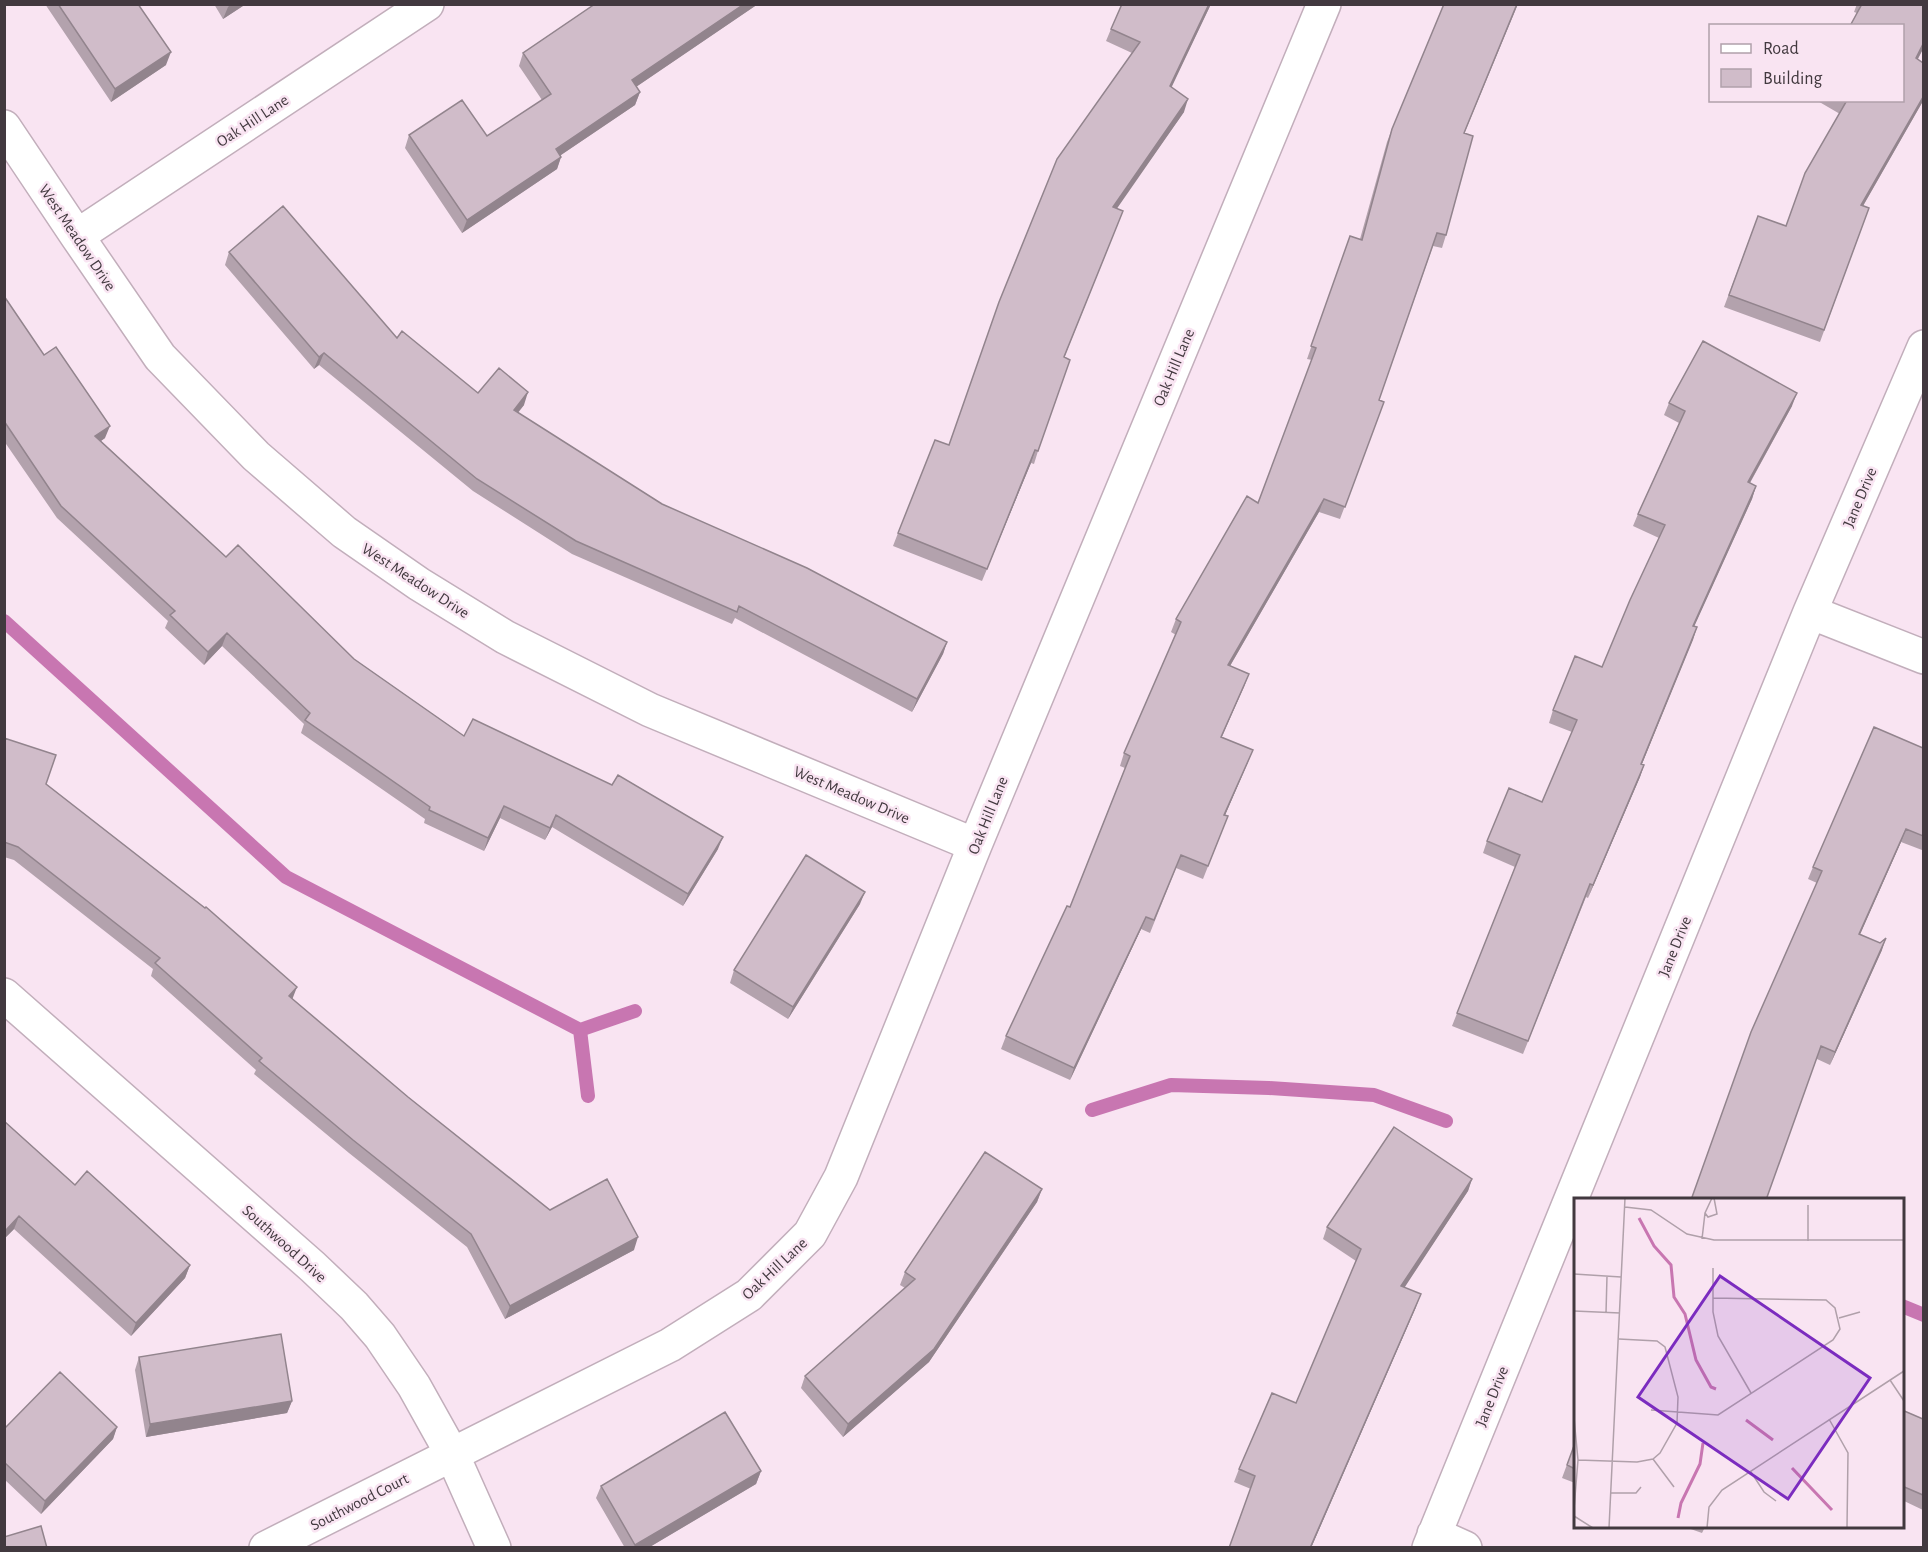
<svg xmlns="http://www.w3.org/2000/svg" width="1928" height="1552" font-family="'Alegreya Sans',sans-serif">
	<rect width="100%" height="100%" fill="#f9e4f2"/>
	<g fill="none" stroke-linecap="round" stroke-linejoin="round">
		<path stroke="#c876b1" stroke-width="14" d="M 4,621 L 286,877 L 580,1030 L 635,1011
			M 580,1030 L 588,1096
			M 1092,1110 L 1171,1085 L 1269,1088 L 1374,1095 L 1446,1121
			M 1902,1306 L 1924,1315"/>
		<defs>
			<path id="minor" d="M 4,127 L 77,236 L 160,357 L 256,456 L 344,532 L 419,584 L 505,637 L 650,710 L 975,845
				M 77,236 L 427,4
				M 1810,612 L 1924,657
				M 4,995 L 313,1267 L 354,1306 L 380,1336 L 414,1386 L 452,1454 L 494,1548
				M 1434,1534 L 1465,1548
				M 266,1548 L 670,1345 L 749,1295 L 810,1234 L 841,1177 L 975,845 L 1324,4
				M 1429,1548 L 1810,612 L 1924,347"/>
		</defs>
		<use href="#minor" stroke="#c2aebb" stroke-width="36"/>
		<use href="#minor" stroke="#fff" stroke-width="33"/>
	</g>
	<path fill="#b3a2ad" d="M 45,4 L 138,4 L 166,65 L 111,102 Z
		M 214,4 L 246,4 L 223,19 Z
		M 595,4 L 758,4 L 636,87 L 640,92 L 635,105 L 561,155 L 561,157 L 557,169 L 462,233 L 405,148 L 409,135 L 487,136 L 542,100 L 519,66 L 523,53 Z
		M 1122,4 L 1211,4 L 1171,87 L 1184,112 L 1116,208 L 1123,211 L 1064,358 L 1038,451 L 1034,464 L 1031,463 L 982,581 L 893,546 L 898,533 L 949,445 L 1132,53 L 1106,41 L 1111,29 Z
		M 1857,4 L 1923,4 L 1923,49 L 1918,59 L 1923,101 L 1863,206 L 1869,208 L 1820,342 L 1724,307 L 1758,216 L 1786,226 L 1840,114 L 1816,100 L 1902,100 L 1857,13 L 1854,12 Z
		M 1392,129 L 1464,133 L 1446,235 L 1442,248 L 1433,246 L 1379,400 L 1384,402 L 1340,519 L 1319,512 L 1230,666 L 1249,674 L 1222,737 L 1248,762 L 1225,815 L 1228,816 L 1203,879 L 1176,868 L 1150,933 L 1141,929 L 1070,1080 L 1001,1049 L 1006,1036 L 1070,907 L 1125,768 L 1120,766 L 1124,753 L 1176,635 L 1171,632 L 1176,619 L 1258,503 L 1312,360 L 1307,359 L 1350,236 L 1360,239 L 1387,142 Z
		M 229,252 L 397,338 L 478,393 L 524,405 L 518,413 L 662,504 L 947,642 L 943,654 L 912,712 L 735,618 L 732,624 L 572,554 L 473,491 L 319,365 L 314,369 L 225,265 Z
		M 4,296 L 44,355 L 105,438 L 101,441 L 226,557 L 354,659 L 464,736 L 718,849 L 683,906 L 552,827 L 545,840 L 500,818 L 484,851 L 424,823 L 425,819 L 301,733 L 304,724 L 222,646 L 204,665 L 165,628 L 168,621 L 57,518 L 4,441 Z
		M 1669,403 L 1792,406 L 1750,483 L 1756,486 L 1752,499 L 1694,626 L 1697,627 L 1642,764 L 1644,765 L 1640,777 L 1588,898 L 1586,897 L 1523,1054 L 1452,1026 L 1515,867 L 1483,853 L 1487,841 L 1542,802 L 1572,732 L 1549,723 L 1553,710 L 1602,667 L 1659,538 L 1633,526 L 1638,514 L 1679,423 L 1664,415 Z
		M 4,738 L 46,784 L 292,999 L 408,1097 L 550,1210 L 634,1250 L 505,1319 L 467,1247 L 349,1153 L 254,1074 L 256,1070 L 151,976 L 153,969 L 14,860 L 4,857 Z
		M 1923,748 L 1923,847 L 1922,850 L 1901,842 L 1860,934 L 1882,950 L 1830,1065 L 1817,1059 L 1817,883 L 1808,879 L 1813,867 Z
		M 860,904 L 788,1019 L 730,983 L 734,970 Z
		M 4,1121 L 75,1185 L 190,1265 L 185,1278 L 131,1336 L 14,1229 L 4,1239 Z
		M 1472,1179 L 1468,1191 L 1404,1287 L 1416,1307 L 1311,1548 L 1229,1548 L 1251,1489 L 1234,1482 L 1239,1469 L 1296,1403 L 1356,1261 L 1323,1239 L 1327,1227 Z
		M 1042,1189 L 1037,1202 L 929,1362 L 843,1437 L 801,1388 L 805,1376 L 905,1288 L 900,1285 L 905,1272 Z
		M 139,1357 L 292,1401 L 287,1413 L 146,1437 L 135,1370 Z
		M 1902,1410 L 1923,1419 L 1923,1510 L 1902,1500 Z
		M 117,1427 L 113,1439 L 41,1514 L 4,1479 L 4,1429 Z
		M 1575,1443 L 1575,1483 L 1562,1478 Z
		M 761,1471 L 756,1484 L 648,1548 L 625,1548 L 596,1498 L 601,1486 Z
		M 1685,1527 L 1705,1527 L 1702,1533 Z"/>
	<path fill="#92848d" d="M 231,4 L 246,4 L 223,19 L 228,7 Z
		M 744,4 L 758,4 L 627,93 L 632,80 Z
		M 1209,4 L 1211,4 L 1166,99 L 1170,86 Z
		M 1517,4 L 1518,4 L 1459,146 L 1464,133 Z
		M 1923,44 L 1923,49 L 1911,71 L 1916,58 Z
		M 171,52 L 166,65 L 111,102 L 115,89 Z
		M 640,92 L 635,105 L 552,161 L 556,149 Z
		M 1923,97 L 1923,101 L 1856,218 L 1861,205 Z
		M 1188,99 L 1184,112 L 1109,220 L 1113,207 Z
		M 561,157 L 557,169 L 462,233 L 467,220 Z
		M 324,353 L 319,365 L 314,369 L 319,357 Z
		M 528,392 L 524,405 L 509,423 L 514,410 Z
		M 1797,393 L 1792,406 L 1743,495 L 1748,482 Z
		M 110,426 L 105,438 L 91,448 L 95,436 Z
		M 1035,450 L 1031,463 L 982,581 L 987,569 Z
		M 1756,486 L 1752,499 L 1689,638 L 1693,626 Z
		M 1324,499 L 1319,512 L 1223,678 L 1228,665 Z
		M 1697,627 L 1693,640 L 1637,776 L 1641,764 Z
		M 227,633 L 222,646 L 204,665 L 208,652 Z
		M 947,642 L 943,654 L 912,712 L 917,699 Z
		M 1249,674 L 1244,687 L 1216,749 L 1221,737 Z
		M 1253,750 L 1248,762 L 1220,827 L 1224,815 Z
		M 1644,765 L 1640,777 L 1588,898 L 1593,885 Z
		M 504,806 L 500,818 L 484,851 L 488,838 Z
		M 556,815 L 552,827 L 545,840 L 550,828 Z
		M 1906,829 L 1901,842 L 1855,946 L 1859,934 Z
		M 723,837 L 718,849 L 683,906 L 688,894 Z
		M 865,892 L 860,904 L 788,1019 L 793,1007 Z
		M 1146,917 L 1141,929 L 1070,1080 L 1074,1068 Z
		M 1886,938 L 1882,950 L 1830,1065 L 1835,1052 Z
		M 297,987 L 292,1000 L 289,996 Z
		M 1472,1179 L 1468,1191 L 1397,1299 L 1401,1286 Z
		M 1042,1189 L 1037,1202 L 929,1362 L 843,1437 L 848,1424 Z
		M 19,1216 L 14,1229 L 4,1239 L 4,1234 L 6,1230 Z
		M 638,1237 L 634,1250 L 505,1319 L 510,1306 Z
		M 190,1265 L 185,1278 L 131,1336 L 136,1323 Z
		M 1421,1294 L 1416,1307 L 1311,1548 L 1310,1548 Z
		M 292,1401 L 287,1413 L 146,1437 L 150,1424 Z
		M 117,1427 L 113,1439 L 41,1514 L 45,1501 Z
		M 761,1471 L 756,1484 L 648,1548 L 634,1548 L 635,1545 Z"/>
	<path fill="#d0bcc9" stroke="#92848d" stroke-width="1.5" d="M 58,4 L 138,4 L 171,52 L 115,89 Z
		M 595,4 L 744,4 L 632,80 L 640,92 L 556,149 L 561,157 L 467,220 L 409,135 L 462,100 L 487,136 L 551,94 L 523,53 Z
		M 1122,4 L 1209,4 L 1170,86 L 1188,99 L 1113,207 L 1123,211 L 1064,357 L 1070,360 L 1038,451 L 1035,450 L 987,569 L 898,533 L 935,440 L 949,445 L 999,302 L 1057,159 L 1140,42 L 1111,29 Z
		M 1444,4 L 1517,4 L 1464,133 L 1473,136 L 1446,235 L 1437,233 L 1379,400 L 1384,402 L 1345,507 L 1324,499 L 1228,665 L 1249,674 L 1221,737 L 1253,750 L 1224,815 L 1228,816 L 1208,866 L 1181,855 L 1154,920 L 1146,917 L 1074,1068 L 1006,1036 L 1067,906 L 1070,907 L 1130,756 L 1124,753 L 1181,622 L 1176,619 L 1247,496 L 1258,503 L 1316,348 L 1311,346 L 1350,236 L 1362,240 L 1392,129 Z
		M 1862,4 L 1923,4 L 1923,44 L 1916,58 L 1923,63 L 1923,97 L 1861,205 L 1869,208 L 1824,330 L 1729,295 L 1758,216 L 1786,226 L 1805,173 L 1846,102 L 1843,100 L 1902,100 L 1902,26 L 1850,26 Z
		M 283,206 L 397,338 L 402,331 L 478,393 L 499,368 L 528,392 L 514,410 L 662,504 L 807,568 L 947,642 L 917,699 L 739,606 L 737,612 L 576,541 L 477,479 L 324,353 L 319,357 L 229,252 Z
		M 4,296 L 44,355 L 56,347 L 110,426 L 95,436 L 226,557 L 238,545 L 354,659 L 464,736 L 473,719 L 612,785 L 618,775 L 723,837 L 688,894 L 556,815 L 550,828 L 504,806 L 488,838 L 429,810 L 430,807 L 305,720 L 310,713 L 227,633 L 208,652 L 170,615 L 175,611 L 61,506 L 4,421 Z
		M 1703,341 L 1797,393 L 1748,482 L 1756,486 L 1693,626 L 1697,627 L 1641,764 L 1644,765 L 1593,885 L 1590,884 L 1528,1041 L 1457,1013 L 1520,855 L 1487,841 L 1509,788 L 1542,802 L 1577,720 L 1553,710 L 1575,656 L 1602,667 L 1630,600 L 1665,525 L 1638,514 L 1685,411 L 1669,403 Z
		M 1874,727 L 1923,748 L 1923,836 L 1906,829 L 1859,934 L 1880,943 L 1886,938 L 1835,1052 L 1821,1046 L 1766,1200 L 1691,1200 L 1751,1032 L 1822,871 L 1813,867 Z
		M 4,738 L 56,755 L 46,784 L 205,908 L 206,907 L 297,987 L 289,996 L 408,1097 L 550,1210 L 607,1179 L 638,1237 L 510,1306 L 471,1234 L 353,1140 L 259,1061 L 262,1058 L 155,963 L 160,958 L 18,847 L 4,842 Z
		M 806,855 L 865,892 L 793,1007 L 734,970 Z
		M 4,1121 L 75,1185 L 87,1171 L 190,1265 L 136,1323 L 19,1216 L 6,1230 L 4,1229 Z
		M 1394,1127 L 1472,1179 L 1401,1286 L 1421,1294 L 1310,1548 L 1229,1548 L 1255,1476 L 1239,1469 L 1272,1393 L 1296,1403 L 1361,1249 L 1327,1227 Z
		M 985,1152 L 1042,1189 L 934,1349 L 848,1424 L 805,1376 L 915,1279 L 905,1272 Z
		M 281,1334 L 292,1401 L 150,1424 L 139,1357 Z
		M 60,1372 L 117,1427 L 45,1501 L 4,1462 L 4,1429 Z
		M 1902,1410 L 1923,1419 L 1923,1495 L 1902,1486 Z
		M 725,1412 L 761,1471 L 635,1545 L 601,1486 Z
		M 1575,1443 L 1575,1469 L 1567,1465 Z
		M 41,1526 L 47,1548 L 4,1548 L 4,1537 Z"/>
	<g text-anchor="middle" stroke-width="5" stroke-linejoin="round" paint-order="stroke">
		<g font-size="16" fill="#42393f" stroke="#f9e4f2">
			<text transform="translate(252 120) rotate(-33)" y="6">Oak Hill Lane</text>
			<text transform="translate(78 237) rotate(56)" y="6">West Meadow Drive</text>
			<text transform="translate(1173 367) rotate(-67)" y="6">Oak Hill Lane</text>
			<text transform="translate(1859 497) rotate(-67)" y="6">Jane Drive</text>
			<text transform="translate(416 580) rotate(33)" y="6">West Meadow Drive</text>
			<text transform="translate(852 794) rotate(23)" y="6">West Meadow Drive</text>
			<text transform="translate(987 815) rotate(-68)" y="6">Oak Hill Lane</text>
			<text transform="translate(1674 946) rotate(-68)" y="6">Jane Drive</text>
			<text transform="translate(285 1243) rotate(42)" y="6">Southwood Drive</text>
			<text transform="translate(774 1268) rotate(-43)" y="6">Oak Hill Lane</text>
			<text transform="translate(1491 1396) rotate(-68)" y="6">Jane Drive</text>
			<text transform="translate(359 1501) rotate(-27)" y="6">Southwood Court</text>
		</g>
	</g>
	<g transform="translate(1574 1198)">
		<rect width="330" height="330" fill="#f9e4f2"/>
		<path fill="none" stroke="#c876b1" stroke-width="3" d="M 65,20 L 80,48 L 97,67 L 100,99 L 111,116 L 122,162 L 137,189 L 142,191M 172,222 L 199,242M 218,270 L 258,312M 104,320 L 107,305 L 126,266 L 129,245"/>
		<path fill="none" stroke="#b0a0aa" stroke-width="1.5" d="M 234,7 L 234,43M 51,9 L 77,12 L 113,36 L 140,42 L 330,42M 131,15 L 134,19 L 143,16 L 140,0M 128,41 L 131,15 L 138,0M 139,70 L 139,114 L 144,138 L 177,195M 0,76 L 47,79M 0,113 L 46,115M 32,115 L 33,78M 265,120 L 286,114M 316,182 L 330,203M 77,212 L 144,217 L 259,142 L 266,131 L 261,110 L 252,102 L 139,100M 0,220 L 4,262 L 0,311M 255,221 L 274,255 L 273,330M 79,261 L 100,289M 4,262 L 63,264 L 79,261 L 86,255 L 103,225 L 104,199 L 91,149 L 83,143 L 45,141M 177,274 L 190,294 L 202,303M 37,295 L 62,295 L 67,289M 0,318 L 19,330M 35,330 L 51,0M 133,330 L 135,309 L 148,292 L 330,173"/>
		<path fill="#7b2cbf" fill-opacity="0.15" stroke="#7b2cbf" stroke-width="3" d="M 146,78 L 296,180 L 214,301 L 64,199 Z"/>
		<rect width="330" height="330" fill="none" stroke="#42393f" stroke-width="3"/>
	</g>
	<rect width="1928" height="1552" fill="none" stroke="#42393f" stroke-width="12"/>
	<rect x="1709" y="24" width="195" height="78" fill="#f9e4f2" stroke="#b0a0aa" stroke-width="1.5"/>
	<rect x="1721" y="44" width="30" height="9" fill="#ffffff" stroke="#b0a0aa" stroke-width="1.5"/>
	<text x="1763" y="54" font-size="18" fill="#42393f">Road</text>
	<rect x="1721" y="69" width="30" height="18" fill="#d0bcc9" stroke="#b0a0aa" stroke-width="1.5"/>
	<text x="1763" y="84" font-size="18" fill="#42393f">Building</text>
</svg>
